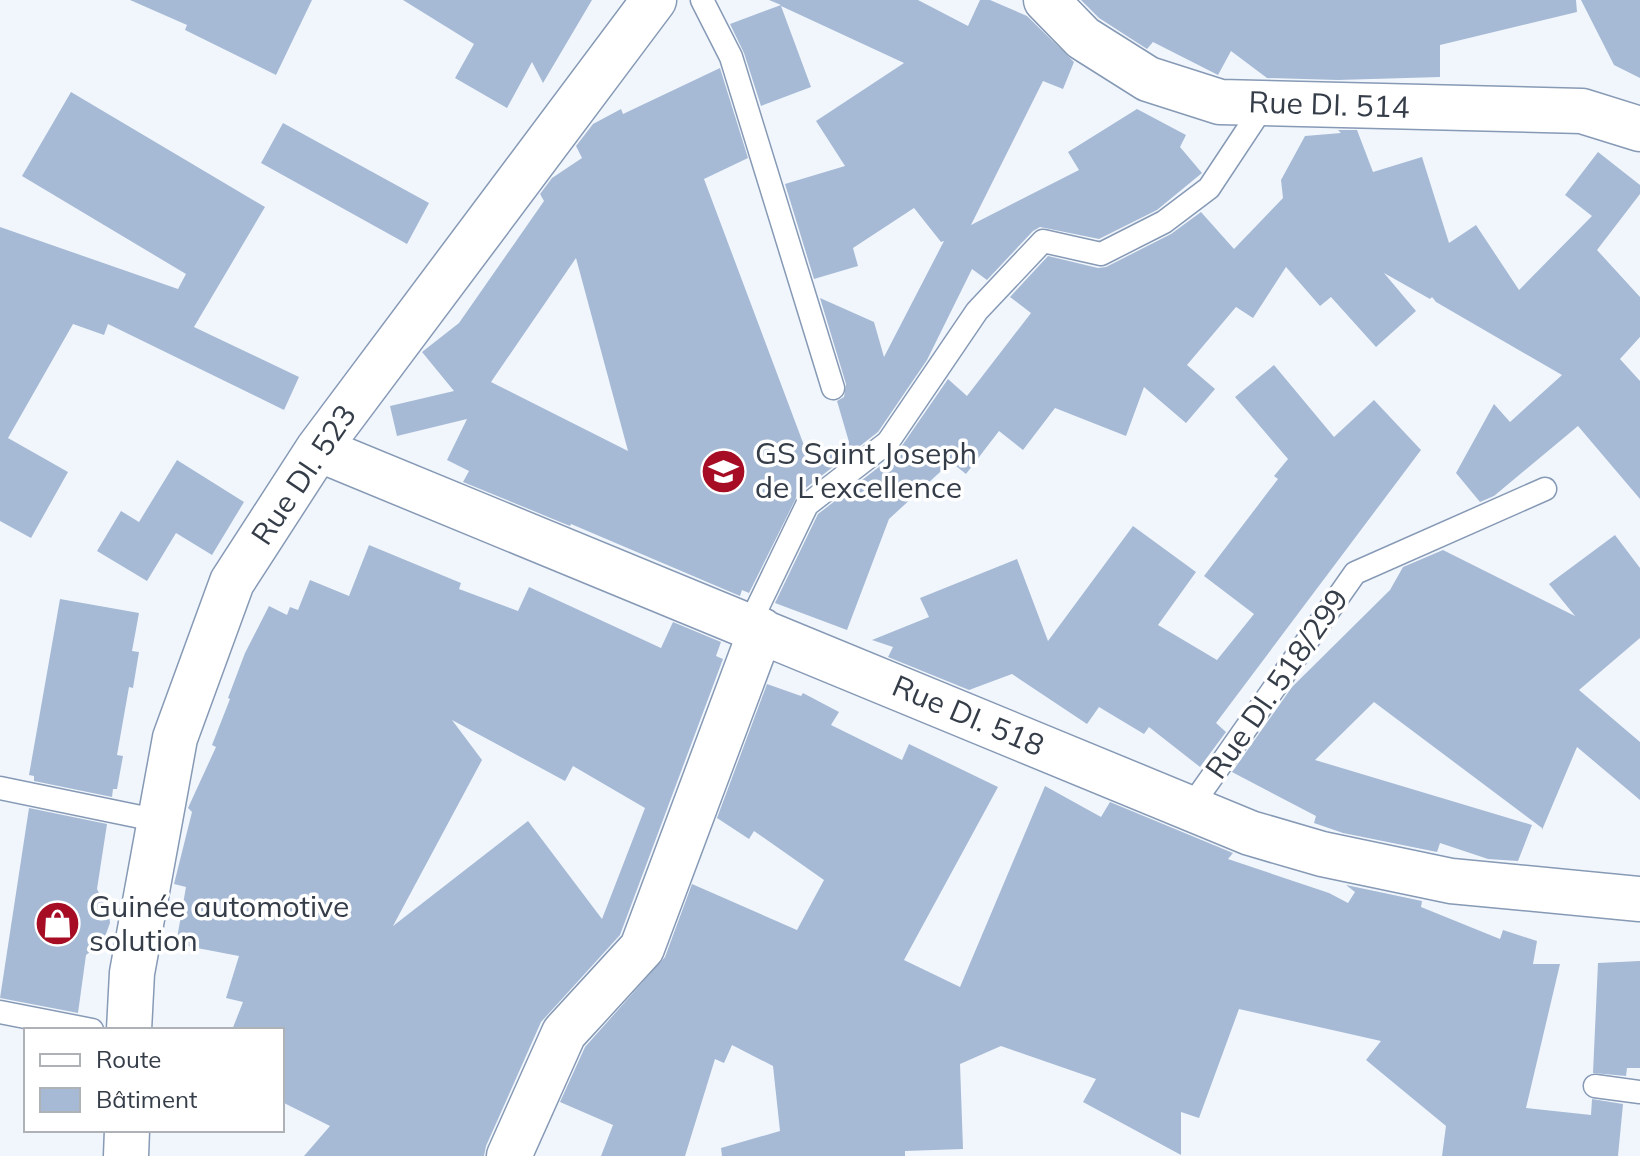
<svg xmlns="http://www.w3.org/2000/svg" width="1640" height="1156" font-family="Mulish,sans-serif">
	<rect width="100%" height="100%" fill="#f1f6fc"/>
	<path fill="#a6bad6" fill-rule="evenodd" d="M 130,0 L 312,0 L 276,75 L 185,30 L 187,25 Z
		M 403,0 L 592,0 L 543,83 L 532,62 L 507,108 L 455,78 L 474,44 Z
		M 769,0 L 918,0 L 968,26 L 980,0 L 990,0 L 1027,16 L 1074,62 L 1063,89 L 1043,81 L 971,225 L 1079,170 L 1068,152 L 1137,109 L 1186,135 L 1180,147 L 1202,173 L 1157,210 L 1099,239 L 1040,227 L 1033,231 L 987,280 L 972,269 L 927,360 L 878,432 L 798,494 L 749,593 L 742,590 L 740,596 L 571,524 L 570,526 L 463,482 L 469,471 L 447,460 L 467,419 L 397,436 L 390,406 L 454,391 L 422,352 L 459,323 L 544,201 L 540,194 L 552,178 L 582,158 L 576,146 L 593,124 L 621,109 L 623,114 L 720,68 L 748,158 L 704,179 L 808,456 L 849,442 L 837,401 L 844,397 L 846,384 L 820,298 L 874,322 L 884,357 L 944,241 L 941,242 L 914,208 L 853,248 L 858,266 L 814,279 L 785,184 L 845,166 L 816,121 L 904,63 L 781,6 L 811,87 L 761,106 L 744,53 L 730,24 L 781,5 ZM 576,258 L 628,451 L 491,382 Z
		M 1081,0 L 1576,0 L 1577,12 L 1440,45 L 1440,77 L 1338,80 L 1267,78 L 1231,51 L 1218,75 L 1153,42 L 1147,49 L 1099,18 Z
		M 1581,0 L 1640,0 L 1640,78 L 1614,65 Z
		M 71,92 L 265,207 L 194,327 L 299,377 L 284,410 L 108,324 L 104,335 L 73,324 L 8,438 L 68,472 L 31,538 L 0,521 L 0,227 L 178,289 L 186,274 L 22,176 Z
		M 283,123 L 429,203 L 407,244 L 261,163 Z
		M 1338,130 L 1357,130 L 1373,172 L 1422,157 L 1449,243 L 1476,225 L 1519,290 L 1592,216 L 1565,195 L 1598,152 L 1640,185 L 1640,194 L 1597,250 L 1640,297 L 1640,337 L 1620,359 L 1640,381 L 1640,499 L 1578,426 L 1494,496 L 1480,502 L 1456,473 L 1494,404 L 1510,422 L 1562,375 L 1436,302 L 1432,297 L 1430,299 L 1384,273 L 1416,311 L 1376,347 L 1331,297 L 1320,306 L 1286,267 L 1253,318 L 1236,307 L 1187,365 L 1215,389 L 1186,423 L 1144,387 L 1126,436 L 1055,408 L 1023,450 L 999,431 L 966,474 L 951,462 L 889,519 L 847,630 L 775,603 L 818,514 L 897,453 L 948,379 L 967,396 L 1031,313 L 1010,297 L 1048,256 L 1098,268 L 1106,267 L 1171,234 L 1201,212 L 1234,249 L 1283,198 L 1281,180 L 1305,136 L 1341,133 Z
		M 1274,365 L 1334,437 L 1374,400 L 1421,450 L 1216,723 L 1226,732 L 1200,767 L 1149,727 L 1144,734 L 1099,707 L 1087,724 L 1012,674 L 969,690 L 888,657 L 893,647 L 872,640 L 929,617 L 920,598 L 1017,559 L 1048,641 L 1133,526 L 1196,572 L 1158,625 L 1217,660 L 1254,614 L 1204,576 L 1278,479 L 1274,476 L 1288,459 L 1235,397 Z
		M 177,460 L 244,502 L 212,555 L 176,533 L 147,581 L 97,551 L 121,511 L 139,522 Z
		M 1615,535 L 1640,568 L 1640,638 L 1579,690 L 1640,742 L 1640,800 L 1577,747 L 1542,830 L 1542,828 L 1374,702 L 1315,760 L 1532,825 L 1518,861 L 1488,859 L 1440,843 L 1437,852 L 1343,833 L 1314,823 L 1316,816 L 1232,772 L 1292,687 L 1390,590 L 1403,567 L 1443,550 L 1575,616 L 1549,584 Z
		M 369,545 L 461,583 L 459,589 L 518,611 L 529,587 L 661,648 L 673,622 L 721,642 L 716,656 L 723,659 L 620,935 L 541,1022 L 486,1146 L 484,1156 L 304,1156 L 330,1126 L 282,1102 L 282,1030 L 232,1030 L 243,1002 L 226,998 L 239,956 L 176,944 L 186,887 L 174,884 L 192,812 L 188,808 L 216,747 L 212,745 L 230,699 L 228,698 L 245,653 L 269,606 L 287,615 L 290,607 L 298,610 L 310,580 L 349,596 ZM 452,720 L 565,781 L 573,766 L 645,808 L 602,919 L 528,821 L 393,926 L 482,760 Z
		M 60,599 L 139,613 L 132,651 L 139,652 L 133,688 L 129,687 L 117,755 L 123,756 L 117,789 L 113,789 L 112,797 L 34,781 L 34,776 L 29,775 Z
		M 767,684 L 801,696 L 803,693 L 839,712 L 831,725 L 902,760 L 909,744 L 998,787 L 904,960 L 960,987 L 1045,786 L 1101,817 L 1110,802 L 1233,853 L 1228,859 L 1329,893 L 1348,903 L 1355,892 L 1346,885 L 1422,901 L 1421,907 L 1500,939 L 1503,930 L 1537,941 L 1533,964 L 1560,964 L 1526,1108 L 1591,1115 L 1592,1099 L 1623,1104 L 1618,1156 L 1442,1156 L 1446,1126 L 1366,1060 L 1381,1041 L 1239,1009 L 1199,1118 L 1181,1112 L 1181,1155 L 1083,1102 L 1096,1079 L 1001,1046 L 960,1064 L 963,1149 L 905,1151 L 905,1156 L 722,1156 L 721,1148 L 780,1131 L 773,1066 L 732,1045 L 724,1063 L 715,1059 L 685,1156 L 601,1156 L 613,1125 L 560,1102 L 585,1047 L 665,957 L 692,884 L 797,930 L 824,880 L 754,831 L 749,839 L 717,818 Z
		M 29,808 L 107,824 L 97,889 L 109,913 L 110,923 L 103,942 L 86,955 L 78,1013 L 0,998 Z
		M 1640,961 L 1640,1068 L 1627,1068 L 1626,1076 L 1593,1073 L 1598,963 Z"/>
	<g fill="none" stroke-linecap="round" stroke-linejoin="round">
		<defs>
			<path id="lane" d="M 702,0 L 731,57 L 833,388
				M 749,625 L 807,505 L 888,442 L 977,311 L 1043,241 L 1101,254 L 1164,222 L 1209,188 L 1264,105
				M 0,788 L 160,821
				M 1190,808 L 1355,573 L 1545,489
				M 0,1012 L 92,1030
				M 1595,1086 L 1640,1092"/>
			<path id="street" d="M 1046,0 L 1083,38 L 1148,79 L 1220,102 L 1582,111 L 1640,129
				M 318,449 L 1250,833 L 1322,854 L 1451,881 L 1640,899
				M 129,1030 L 132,973 L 175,738 L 232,582 L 318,449 L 654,0
				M 126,1156 L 127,1130
				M 509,1156 L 564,1033 L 642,948 L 761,630"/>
		</defs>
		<use href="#lane" stroke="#8699b5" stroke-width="25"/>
		<use href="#street" stroke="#8699b5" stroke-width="47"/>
		<use href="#lane" stroke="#fff" stroke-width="22"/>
		<use href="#street" stroke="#fff" stroke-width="44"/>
	</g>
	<defs>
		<symbol id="school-disc" viewBox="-11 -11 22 22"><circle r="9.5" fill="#a60c24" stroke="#fff"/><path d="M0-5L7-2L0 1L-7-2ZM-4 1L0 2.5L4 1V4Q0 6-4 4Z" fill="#fff"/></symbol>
		<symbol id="shop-disc" viewBox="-11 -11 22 22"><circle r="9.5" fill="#a60c24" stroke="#fff"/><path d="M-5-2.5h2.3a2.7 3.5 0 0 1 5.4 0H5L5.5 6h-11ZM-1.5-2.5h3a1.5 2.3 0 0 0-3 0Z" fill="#fff"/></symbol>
	</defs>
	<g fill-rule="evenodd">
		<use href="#school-disc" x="698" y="446" width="51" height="51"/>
		<use href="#shop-disc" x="32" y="898" width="51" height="51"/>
	</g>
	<g text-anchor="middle" stroke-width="7" stroke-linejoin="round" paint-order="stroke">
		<g font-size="30" fill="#353d49" stroke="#fff">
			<text transform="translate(1329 105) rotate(2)" y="10">Rue DI. 514</text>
			<text transform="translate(304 475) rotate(-56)" y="10">Rue DI. 523</text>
			<text transform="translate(1277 684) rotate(-55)" y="10">Rue DI. 518/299</text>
			<text transform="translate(968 716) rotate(23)" y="10">Rue DI. 518</text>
		</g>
		<g font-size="30" fill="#353d49" stroke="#fff" text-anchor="start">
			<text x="755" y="464">GS Saint Joseph<tspan x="755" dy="34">de L'excellence</tspan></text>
			<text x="89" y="917">Guinée automotive<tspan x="89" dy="34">solution</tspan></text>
		</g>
	</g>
	<rect x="24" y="1028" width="260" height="104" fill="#ffffff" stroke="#aeb1b6" stroke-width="2"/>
	<rect x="40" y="1054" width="40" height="12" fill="#ffffff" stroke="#aeb1b6" stroke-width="2"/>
	<text x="96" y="1068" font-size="24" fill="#353d49">Route</text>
	<rect x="40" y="1088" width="40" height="24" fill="#a6bad6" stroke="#aeb1b6" stroke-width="2"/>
	<text x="96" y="1108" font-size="24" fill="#353d49">Bâtiment</text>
</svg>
